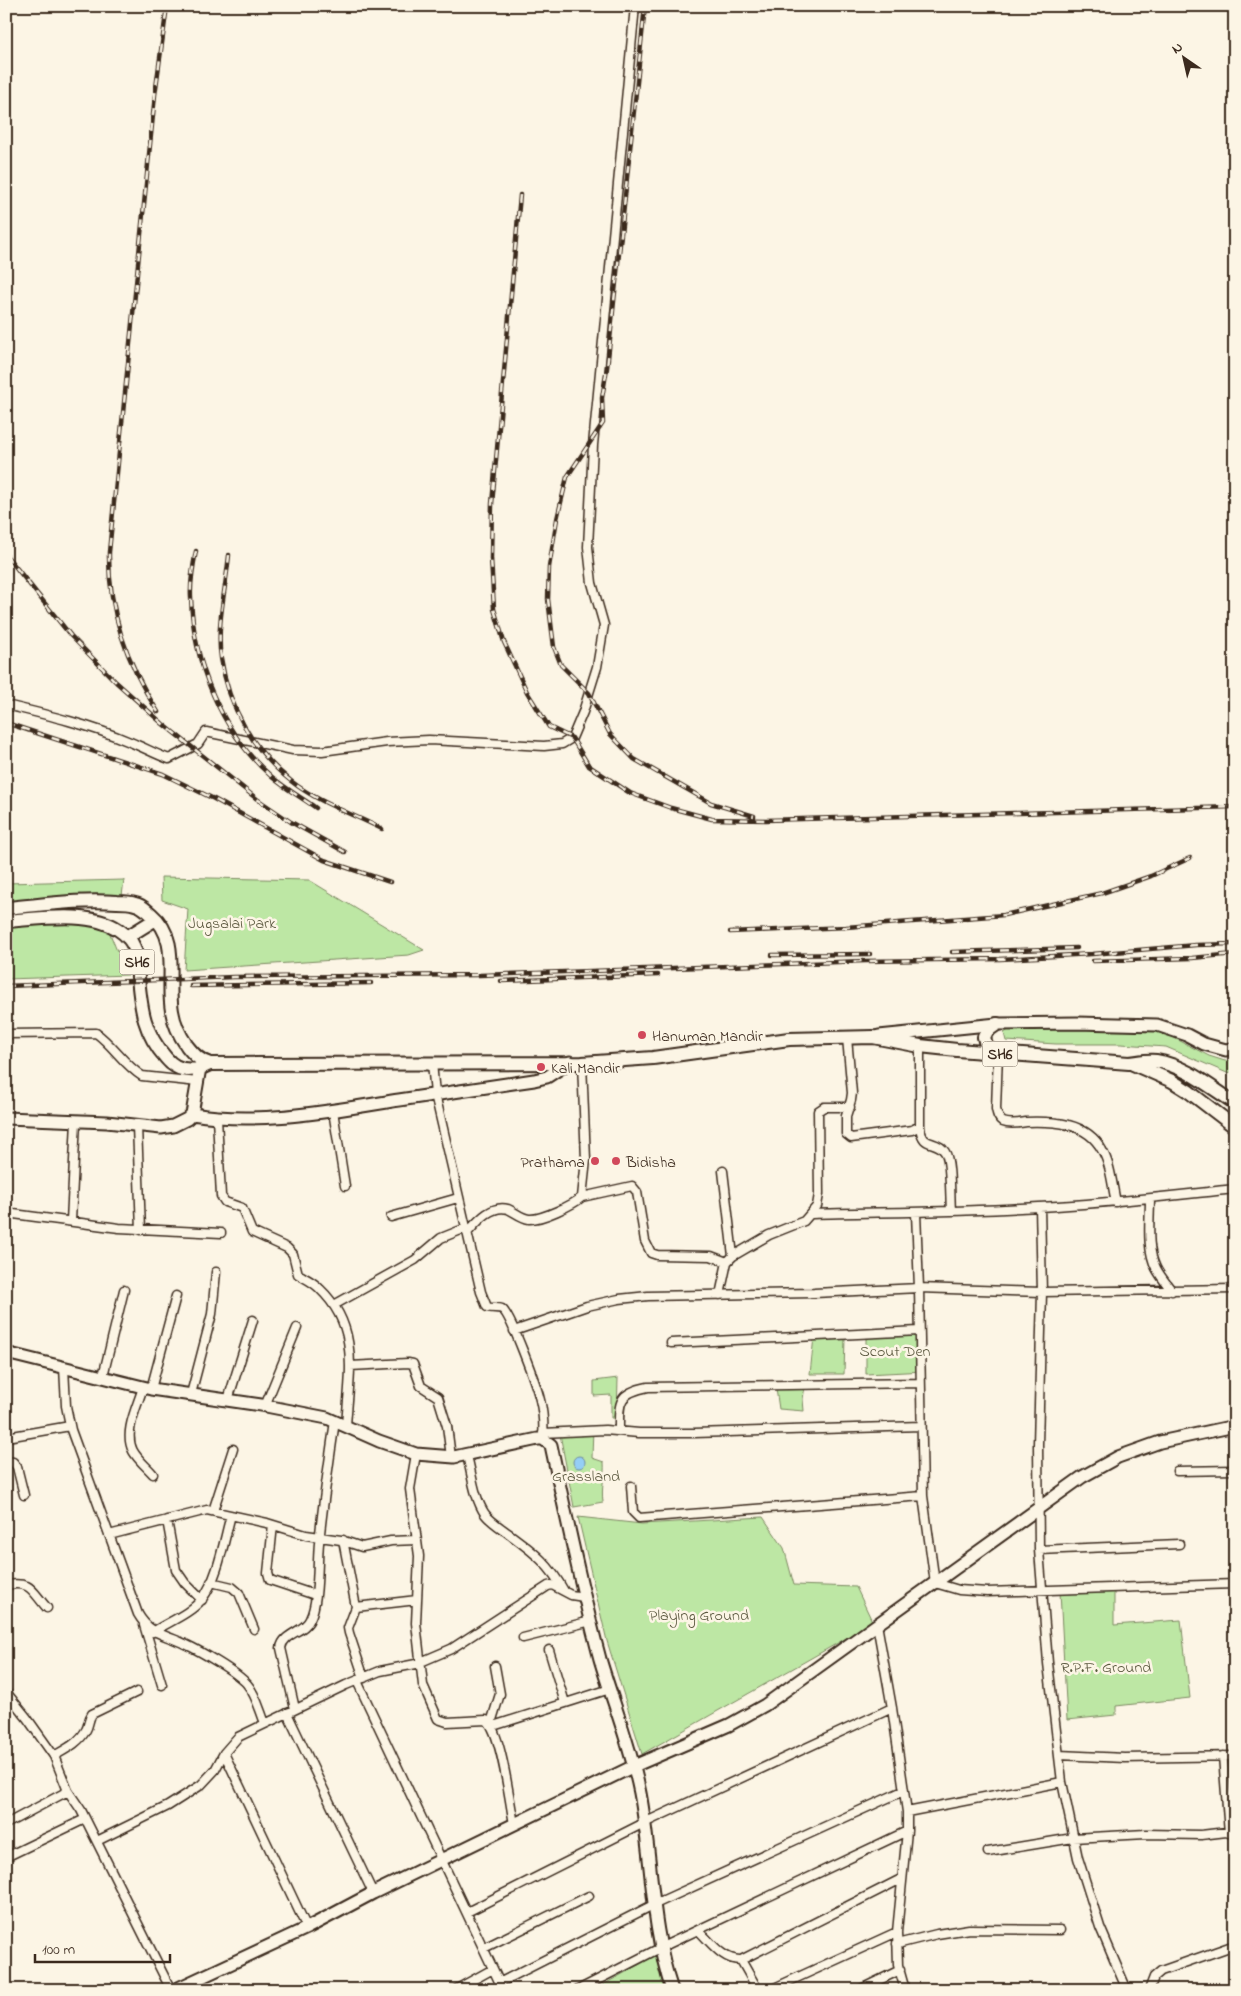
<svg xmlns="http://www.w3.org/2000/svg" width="1241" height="1996" font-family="'Indie Flower',sans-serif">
	<rect width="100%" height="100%" fill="#fcf5e5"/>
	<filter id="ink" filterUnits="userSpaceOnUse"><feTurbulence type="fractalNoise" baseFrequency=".02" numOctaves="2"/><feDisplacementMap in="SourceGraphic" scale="10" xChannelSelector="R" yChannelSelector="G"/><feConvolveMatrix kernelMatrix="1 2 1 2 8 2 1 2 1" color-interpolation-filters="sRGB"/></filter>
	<g filter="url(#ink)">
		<path fill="#bde7a4" stroke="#7c8861" d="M 161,877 L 309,880 L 424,950 L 409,955 L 184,970 L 188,909 L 162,900 Z
			M 124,880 L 122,896 L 6,901 L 6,883 Z
			M 67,922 L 107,926 L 117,951 L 130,953 L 129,975 L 6,979 L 6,926 Z
			M 1010,1029 L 1121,1029 L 1161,1031 L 1209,1056 L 1225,1061 L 1235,1059 L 1235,1071 L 1227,1073 L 1166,1047 L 1121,1044 L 1056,1044 L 1006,1041 L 1004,1033 Z
			M 924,1328 L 925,1371 L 866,1374 L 866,1330 Z
			M 814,1337 L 845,1338 L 844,1374 L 810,1374 Z
			M 618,1378 L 617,1418 L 611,1418 L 611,1395 L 594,1396 L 594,1381 Z
			M 806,1380 L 803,1399 L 804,1411 L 779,1409 L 775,1382 Z
			M 593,1427 L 592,1458 L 604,1462 C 605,1477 601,1488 603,1502 L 574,1507 L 559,1429 Z
			M 578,1517 L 642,1524 L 763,1517 L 784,1548 L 794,1585 L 856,1587 L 873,1623 L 642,1754 L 607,1641 Z
			M 1114,1590 L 1114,1625 L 1181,1620 L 1190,1698 L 1116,1706 L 1116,1715 L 1067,1720 L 1060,1592 Z
			M 656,1955 L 666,1990 L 594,1990 Z"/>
		<path fill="#95cef5" stroke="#718c9f" d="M573 1462a6 6 0 1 1 12 0a6 6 0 1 1-12 0Z"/>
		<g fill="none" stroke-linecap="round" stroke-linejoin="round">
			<defs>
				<path id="street" d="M 6,705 C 48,715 90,725 130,742 C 143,747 155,754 169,759 L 198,744 L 206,732 L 293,750 L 322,751 L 387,742 L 429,740 L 544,746 L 562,744 L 572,738 L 583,712 L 597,667 L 604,625 L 592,583 L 588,547 L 593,445 L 635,6
					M 6,1034 L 96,1033 C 113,1045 124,1065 142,1076 L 198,1082
					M 847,1038 L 852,1093 L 851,1100 L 846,1116 L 846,1134 L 851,1138 L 912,1130 L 920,1126 L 920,1046
					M 998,1053 L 996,1109 C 997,1114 998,1119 1003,1122 C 1010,1125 1020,1123 1026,1122 C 1054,1121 1087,1122 1102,1150 C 1111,1165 1112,1185 1116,1202
					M 432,1063 L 435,1094 L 481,1292 L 487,1307 C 492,1309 498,1307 502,1309 C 511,1315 537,1387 540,1400 C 543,1412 544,1426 543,1439
					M 333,1111 L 345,1186
					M 217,1118 L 221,1196 L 225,1202 L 242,1208 L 252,1232 L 287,1248 L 293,1254 L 298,1274 C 306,1279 314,1282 320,1289 C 361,1328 349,1376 346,1426
					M 137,1126 L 141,1230
					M 920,1126 C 922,1150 936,1138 945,1152 C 951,1160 950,1199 951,1211
					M 723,1171 L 733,1256
					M 582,1197 L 632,1186 L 637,1192 L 645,1241 L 651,1253 L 657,1255 L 711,1256 L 727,1262
					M 1150,1199 C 1150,1221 1146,1248 1156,1268 C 1160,1276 1166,1283 1172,1291
					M 1040,1207 L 1042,1292 L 1038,1444 L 1039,1550 L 1048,1663 L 1062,1782 L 1078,1858 L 1100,1927 L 1127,1990
					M 6,1213 L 119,1228 L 221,1233
					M 916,1213 L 919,1288 L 923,1496 L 935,1583 L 959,1590 L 987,1592 L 1235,1584
					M 812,1214 C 887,1212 963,1212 1039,1207 C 1104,1204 1169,1196 1235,1189
					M 391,1217 L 458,1198
					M 71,1221 L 76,1121
					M 467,1233 C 477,1222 491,1204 508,1209 C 515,1212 521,1218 529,1219 C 541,1220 573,1205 582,1197 L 586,1160 L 582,1063
					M 720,1295 L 727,1262 L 733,1256 L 769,1235 L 804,1221 L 817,1206 L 819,1194 L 818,1111 L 824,1107 L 850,1107
					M 334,1305 L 415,1260 L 441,1238 L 466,1228
					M 514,1331 L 587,1306 L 619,1299 L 648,1296 L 814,1293 L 919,1288 L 1042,1292 L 1235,1289
					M 671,1343 L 919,1331
					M 350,1366 L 408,1363 L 413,1364 L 421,1386 L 438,1397 L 447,1426 L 451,1457
					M 64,1367 L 66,1406 L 71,1430 L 138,1614 C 150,1635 165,1634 185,1644 C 200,1651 237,1672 247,1684 C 256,1694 260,1711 265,1723
					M 103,1376 L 124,1290
					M 143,1387 C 138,1405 123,1432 133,1451 C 138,1460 147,1467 153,1474
					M 151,1389 L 176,1296
					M 191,1394 L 212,1314 L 216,1272
					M 228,1400 L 253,1320
					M 265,1406 L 297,1328
					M 619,1431 C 619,1403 617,1393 648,1387 L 920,1383
					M 543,1433 L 605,1430 L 639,1433 L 694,1433 L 921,1426
					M 7,1437 L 70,1426
					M 416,1454 L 410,1489 L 419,1556 L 416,1623 L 423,1685 L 438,1719 L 447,1722 L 486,1720 C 501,1729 510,1804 514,1824
					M 467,1456 C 472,1474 474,1498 485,1514 C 492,1523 503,1529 512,1536 C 535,1553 550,1565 564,1591
					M 6,1461 L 13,1462 L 17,1467 L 24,1495
					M 1177,1471 L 1235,1470
					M 631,1486 L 633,1512 L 639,1518 L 923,1496
					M 213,1511 L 233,1449
					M 167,1520 L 176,1570 L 185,1583 L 202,1600
					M 273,1525 L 268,1573 L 270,1580 L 315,1595
					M 109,1535 L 207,1510 L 267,1523 L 306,1535 L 341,1540 L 362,1547 L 391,1541 L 417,1540
					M 343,1540 L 356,1607 L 348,1628 L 349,1633 L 364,1678
					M 1039,1550 L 1179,1544
					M 211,1582 L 232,1587 L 239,1593 L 254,1629
					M 6,1585 C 32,1581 31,1590 47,1608
					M 356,1607 L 417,1600
					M 877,1624 L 892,1708 L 907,1812 L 907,1831 L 897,1932 L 898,1965 L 905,1990
					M 144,1625 L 162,1685
					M 153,1632 C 168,1622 190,1614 202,1599 C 218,1579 224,1540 231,1515
					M 523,1638 L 591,1621
					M 549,1650 L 565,1703
					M 357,1681 L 503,1990
					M 6,1692 L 27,1718 L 54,1756 L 68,1791 L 81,1810 L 171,1990
					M 295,1709 L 281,1648 C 283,1633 305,1632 310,1619 C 319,1601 317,1564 319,1543 C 323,1502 329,1462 335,1421
					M 287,1713 L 373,1893
					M 491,1723 L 500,1694 L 495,1666
					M 493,1726 L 610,1689
					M 224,1753 L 307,1928
					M 1059,1755 L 1125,1758 L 1235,1756
					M 54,1756 C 66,1749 79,1743 86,1730 C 89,1725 88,1720 92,1714 L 137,1692
					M 1223,1756 L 1229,1833
					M 907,1812 L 1062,1782
					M 6,1824 L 68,1791
					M 97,1841 L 168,1806 L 201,1785 L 215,1770 L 224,1753 L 238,1737 L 346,1685 L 380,1671 L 416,1664 L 451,1649 L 548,1586 L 552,1585 L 571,1595 L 584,1597
					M 988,1852 L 1073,1838 L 1146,1834 L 1201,1835 L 1235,1831
					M 6,1857 L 85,1819
					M 467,1912 L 644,1823 L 892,1708
					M 698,1930 C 710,1941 723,1961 741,1960 L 901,1879
					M 897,1944 L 937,1934 L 969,1929 L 1060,1930
					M 484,1948 L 589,1896
					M 741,1960 L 758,1990
					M 499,1983 L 655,1904 L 903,1791
					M 455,1990 L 493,1969
					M 578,1990 L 662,1947 L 907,1831
					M 770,1990 L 897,1932
					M 859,1990 L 900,1970
					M 1149,1990 L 1154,1977 L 1161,1971 L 1235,1945"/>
				<path id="secondary" d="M 879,1036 L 997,1024 L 1077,1023 L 1157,1025 L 1187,1035 L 1204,1044 L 1226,1050 L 1235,1048
					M 192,1114 C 261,1125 331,1111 399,1100 C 444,1093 489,1087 534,1080 L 547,1077 L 570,1062
					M 6,1118 L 107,1122 L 161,1128 L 173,1126 L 187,1119 L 192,1114 L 201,1062
					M 6,1353 L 151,1389 L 261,1405 L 327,1418 L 379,1441 L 416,1454 L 454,1457 L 538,1439 L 543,1439 L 551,1445 C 566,1516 581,1588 600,1659 C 613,1703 631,1747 640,1793 C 652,1856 651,1928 672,1990
					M 174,1990 L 307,1928 L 373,1893 L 634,1766 L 729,1725 L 765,1705 L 1082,1477 L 1118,1457 L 1160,1442 L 1235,1426"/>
				<path id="primary" d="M 6,908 C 43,905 80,899 117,902 C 122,902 130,902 135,904 C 142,905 146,910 151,914 C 181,939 166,978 172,1011 C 174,1024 180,1036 187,1046 C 194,1055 200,1061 210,1064 L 582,1063 L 653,1058 L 789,1039 L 873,1037 L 920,1046 L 957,1050 L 1129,1063 C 1138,1062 1148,1060 1156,1061 C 1186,1066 1210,1087 1235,1103
					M 6,921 C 39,919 90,910 119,930 C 125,934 131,940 134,947 C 138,956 137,967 138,977 C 141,1010 144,1033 166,1058 C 178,1073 194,1072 210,1064
					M 127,937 L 156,919
					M 994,1053 L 986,1045 L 984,1037 L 987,1031 L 997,1024
					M 1133,1064 L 1172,1081 L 1188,1091 L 1235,1127"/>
			</defs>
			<use href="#street" stroke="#3b2a1e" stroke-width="11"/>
			<use href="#secondary" stroke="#3b2a1e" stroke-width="15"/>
			<use href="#primary" stroke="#3b2a1e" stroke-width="16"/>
			<use href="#street" stroke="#fcf5e5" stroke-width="8"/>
			<use href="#secondary" stroke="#fcf5e5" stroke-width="11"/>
			<use href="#primary" stroke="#fcf5e5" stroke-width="12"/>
			<defs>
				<path id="rail" d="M 645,6 L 607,368 L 602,398 L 603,423 L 567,477 L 557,519 L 549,567 L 548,599 L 554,647 L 561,665 L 589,693 L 610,734 L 634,759 L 711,803 L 754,816
					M 520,195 L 492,504 L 491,558 L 494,609 L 504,642 L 527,692 L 549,727 L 572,738 L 589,766 L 630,793 L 671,808 L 712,819 L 766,820 L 1235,807
					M 196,551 C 193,566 190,582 191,597 C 193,663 222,734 272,777 C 286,789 302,798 316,808
					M 6,555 L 71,636 L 116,682 L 163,724 L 257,799 L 291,822 L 345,852
					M 229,555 C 226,587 216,627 221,658 C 228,706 253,751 291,781 C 317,802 353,814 382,829
					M 158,712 C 127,664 108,610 109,552 L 155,95 L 167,6
					M 6,723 L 163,774 L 214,799 L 324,860 L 390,882
					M 730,932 L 846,927 L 1004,915 L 1102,893 L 1151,876 L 1190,858
					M 952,952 L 1077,948
					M 772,955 L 870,954
					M 1093,961 L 1192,958 L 1235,954
					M 501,981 L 658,975
					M 6,986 L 234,977 L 480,975 L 865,961 L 1000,959 L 1092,954 L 1196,945 L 1235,944
					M 191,986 L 371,983"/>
			</defs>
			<use href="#rail" stroke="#3b2a1e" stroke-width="4.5"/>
			<use href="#rail" stroke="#fcf5e5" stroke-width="2.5" stroke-dasharray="8" stroke-linecap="butt"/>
		</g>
	</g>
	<g fill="#d1495b" stroke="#fcf5e5" stroke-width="2">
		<circle cx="642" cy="1035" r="5"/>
		<circle cx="541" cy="1067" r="5"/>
		<circle cx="595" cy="1161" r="5"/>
		<circle cx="616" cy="1161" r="5"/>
	</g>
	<g text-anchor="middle" stroke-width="5" stroke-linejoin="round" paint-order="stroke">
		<g fill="#fcf5e5" stroke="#75675a" stroke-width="1">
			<rect x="119.5" y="949.5" width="35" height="25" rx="4"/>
			<rect x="982.5" y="1041.5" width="35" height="25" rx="4"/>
		</g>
		<g font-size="15" font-weight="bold" fill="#3b2a1e">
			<text x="137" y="967">SH6</text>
			<text x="1000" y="1059">SH6</text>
		</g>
		<g font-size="16" fill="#5c5940" stroke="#fcf5e5">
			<text x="232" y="928">Jugsalai Park</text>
			<text x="895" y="1356">Scout Den</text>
			<text x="586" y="1481">Grassland</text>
			<text x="699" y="1620">Playing Ground</text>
			<text x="1106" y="1672">R.P.F. Ground</text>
		</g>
		<g font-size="16" fill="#3b2a1e" stroke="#fcf5e5" text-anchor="start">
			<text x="652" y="1041">Hanuman Mandir</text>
			<text x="551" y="1073">Kali Mandir</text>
			<text x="585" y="1167" text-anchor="end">Prathama</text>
			<text x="626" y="1167">Bidisha</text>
		</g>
	</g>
	<rect width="1241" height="1996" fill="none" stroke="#fcf5e5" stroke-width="25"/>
	<rect x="12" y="12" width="1216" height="1971" fill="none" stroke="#3b2a1e" stroke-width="2" filter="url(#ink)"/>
	<g transform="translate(1184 58) rotate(326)" stroke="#fcf5e5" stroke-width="4" paint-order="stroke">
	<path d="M0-4L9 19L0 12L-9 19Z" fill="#3b2a1e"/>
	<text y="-8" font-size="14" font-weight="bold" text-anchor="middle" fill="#3b2a1e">N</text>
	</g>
	<path d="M35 1954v8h135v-8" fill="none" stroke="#3b2a1e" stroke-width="2.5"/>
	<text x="42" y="1954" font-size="15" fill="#3b2a1e" stroke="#fcf5e5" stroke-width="4" paint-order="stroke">100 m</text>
</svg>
